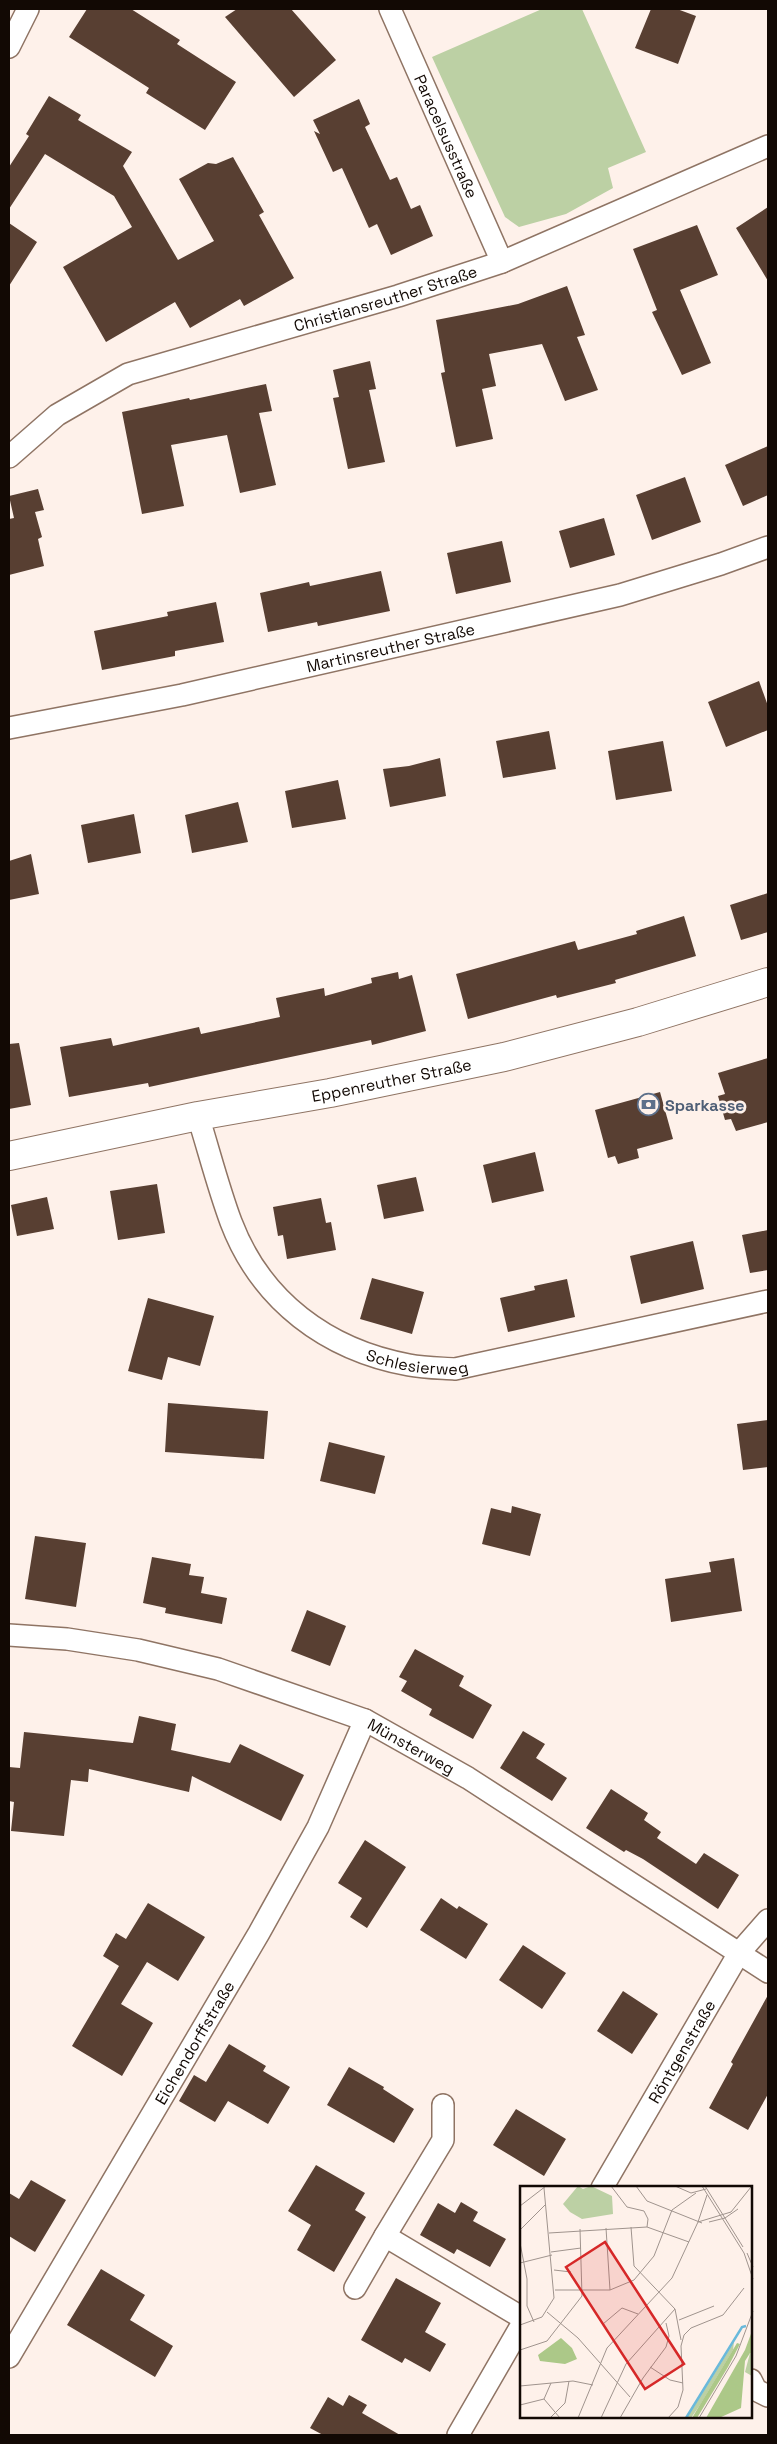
<svg xmlns="http://www.w3.org/2000/svg" width="777" height="2444" font-family="'Space Grotesk',sans-serif">
	<rect width="100%" height="100%" fill="#fef1ea"/>
	<path fill="#bcd0a4" d="M 542,9 L 582,9 L 646,152 L 608,168 L 613,188 L 566,214 L 519,227 L 505,217 L 432,57 Z"/>
	<path fill="#583f32" d="M 87,9 L 131,9 L 180,40 L 177,44 L 236,82 L 205,130 L 146,93 L 149,88 L 69,37 Z
		M 237,9 L 291,9 L 336,60 L 294,97 L 225,17 Z
		M 651,9 L 677,9 L 696,16 L 678,64 L 635,48 Z
		M 49,96 L 81,115 L 78,120 L 132,152 L 123,166 L 178,260 L 214,241 L 179,179 L 208,163 L 216,164 L 233,157 L 264,212 L 259,215 L 294,278 L 244,306 L 240,299 L 190,328 L 175,302 L 106,342 L 63,267 L 132,227 L 114,196 L 45,154 L 9,209 L 9,167 L 29,136 L 26,134 Z
		M 359,99 L 370,124 L 365,127 L 390,180 L 397,177 L 411,209 L 420,205 L 433,236 L 391,255 L 377,224 L 369,228 L 342,168 L 333,172 L 314,131 L 320,134 L 313,120 Z
		M 768,207 L 768,281 L 736,228 Z
		M 9,223 L 37,242 L 9,286 Z
		M 697,225 L 718,275 L 680,290 L 711,363 L 682,375 L 652,312 L 657,310 L 633,249 Z
		M 567,286 L 585,335 L 577,337 L 598,390 L 565,401 L 542,344 L 489,354 L 496,386 L 482,389 L 493,439 L 456,447 L 441,373 L 445,372 L 436,320 L 518,304 Z
		M 370,361 L 376,389 L 369,390 L 385,462 L 348,469 L 333,398 L 339,397 L 333,370 Z
		M 266,384 L 272,411 L 259,413 L 276,485 L 240,493 L 227,435 L 171,445 L 184,506 L 142,514 L 122,412 L 189,398 L 190,400 Z
		M 768,446 L 768,495 L 743,506 L 725,465 Z
		M 685,477 L 701,522 L 652,540 L 636,495 Z
		M 38,489 L 44,510 L 35,512 L 42,537 L 38,539 L 44,566 L 9,575 L 9,519 L 14,518 L 9,496 Z
		M 604,518 L 615,555 L 570,568 L 559,531 Z
		M 502,541 L 511,582 L 456,594 L 447,553 Z
		M 381,571 L 390,611 L 318,626 L 317,622 L 268,632 L 260,593 L 309,582 L 310,586 Z
		M 216,602 L 224,642 L 175,651 L 175,656 L 102,670 L 94,631 L 168,616 L 167,612 Z
		M 759,681 L 768,706 L 768,730 L 726,747 L 708,702 Z
		M 549,731 L 556,769 L 503,778 L 496,741 Z
		M 663,741 L 672,791 L 616,800 L 608,751 Z
		M 440,758 L 446,796 L 390,807 L 383,769 L 409,766 Z
		M 338,780 L 346,819 L 292,828 L 285,791 Z
		M 238,802 L 248,842 L 192,853 L 185,815 Z
		M 134,814 L 141,853 L 88,863 L 81,825 Z
		M 31,854 L 39,894 L 9,900 L 9,861 Z
		M 768,893 L 768,932 L 741,940 L 730,905 Z
		M 684,916 L 696,956 L 615,980 L 616,983 L 557,998 L 556,995 L 468,1019 L 456,974 L 575,941 L 578,950 L 637,934 L 636,931 Z
		M 398,972 L 399,979 L 412,975 L 426,1031 L 372,1045 L 371,1040 L 149,1087 L 148,1083 L 69,1097 L 60,1047 L 111,1038 L 113,1046 L 199,1027 L 201,1034 L 280,1017 L 276,998 L 324,988 L 325,996 L 372,983 L 371,978 Z
		M 19,1043 L 31,1105 L 9,1109 L 9,1044 Z
		M 768,1058 L 768,1122 L 736,1131 L 731,1119 L 725,1120 L 718,1096 L 725,1094 L 718,1073 Z
		M 660,1092 L 673,1139 L 637,1149 L 639,1158 L 618,1164 L 615,1156 L 608,1158 L 595,1110 Z
		M 535,1152 L 544,1191 L 492,1203 L 483,1165 Z
		M 416,1177 L 424,1211 L 384,1219 L 377,1185 Z
		M 157,1184 L 165,1233 L 118,1240 L 110,1191 Z
		M 47,1197 L 54,1229 L 17,1236 L 11,1205 Z
		M 321,1198 L 326,1223 L 331,1222 L 336,1250 L 287,1259 L 283,1235 L 278,1236 L 273,1207 Z
		M 768,1230 L 768,1270 L 750,1273 L 742,1235 Z
		M 693,1241 L 704,1289 L 641,1304 L 630,1256 Z
		M 372,1278 L 424,1292 L 412,1334 L 360,1319 Z
		M 567,1279 L 575,1317 L 508,1332 L 500,1298 L 535,1290 L 534,1286 Z
		M 148,1298 L 214,1316 L 200,1366 L 168,1357 L 162,1380 L 128,1371 Z
		M 168,1403 L 268,1411 L 264,1459 L 165,1452 Z
		M 768,1420 L 768,1467 L 743,1470 L 737,1424 Z
		M 329,1442 L 385,1456 L 375,1494 L 320,1481 Z
		M 512,1506 L 541,1514 L 530,1556 L 482,1544 L 491,1508 L 511,1513 Z
		M 35,1536 L 86,1543 L 76,1607 L 25,1599 Z
		M 152,1557 L 191,1564 L 189,1575 L 204,1577 L 201,1593 L 227,1598 L 222,1624 L 165,1613 L 166,1608 L 143,1603 Z
		M 734,1558 L 742,1611 L 671,1622 L 665,1579 L 711,1572 L 709,1562 Z
		M 307,1610 L 346,1626 L 330,1666 L 291,1651 Z
		M 415,1649 L 464,1676 L 459,1686 L 492,1705 L 473,1739 L 429,1715 L 432,1709 L 401,1691 L 407,1681 L 399,1677 Z
		M 139,1716 L 176,1724 L 171,1750 L 230,1763 L 240,1744 L 304,1775 L 281,1821 L 192,1776 L 189,1792 L 89,1769 L 88,1782 L 71,1780 L 64,1836 L 11,1831 L 14,1802 L 9,1801 L 9,1767 L 20,1768 L 24,1732 L 133,1743 Z
		M 523,1731 L 545,1744 L 536,1758 L 567,1778 L 552,1801 L 500,1768 Z
		M 611,1789 L 648,1813 L 644,1820 L 661,1832 L 657,1838 L 696,1864 L 704,1853 L 739,1875 L 718,1909 L 643,1859 L 626,1850 L 624,1852 L 586,1828 Z
		M 365,1840 L 406,1867 L 367,1928 L 350,1917 L 362,1898 L 338,1883 Z
		M 441,1898 L 457,1909 L 459,1906 L 488,1924 L 466,1959 L 420,1930 Z
		M 148,1903 L 205,1937 L 178,1981 L 147,1962 L 121,2004 L 153,2023 L 122,2076 L 72,2046 L 119,1966 L 103,1956 L 116,1933 L 126,1939 Z
		M 523,1945 L 566,1973 L 542,2009 L 499,1980 Z
		M 623,1991 L 658,2014 L 632,2054 L 597,2031 Z
		M 768,1995 L 768,2094 L 748,2130 L 709,2108 L 733,2064 L 731,2062 Z
		M 229,2044 L 266,2066 L 263,2071 L 290,2087 L 268,2124 L 228,2101 L 215,2122 L 179,2101 L 194,2075 L 206,2082 Z
		M 349,2067 L 384,2087 L 383,2089 L 414,2109 L 394,2143 L 327,2105 Z
		M 516,2109 L 566,2139 L 544,2176 L 493,2145 Z
		M 316,2165 L 365,2193 L 355,2210 L 366,2217 L 334,2272 L 297,2250 L 311,2225 L 288,2211 Z
		M 31,2180 L 66,2200 L 35,2252 L 9,2236 L 9,2193 L 19,2199 Z
		M 461,2202 L 478,2212 L 473,2221 L 506,2239 L 490,2267 L 457,2249 L 454,2254 L 420,2235 L 438,2203 L 455,2213 Z
		M 101,2269 L 145,2295 L 130,2320 L 173,2346 L 155,2377 L 67,2325 Z
		M 396,2278 L 441,2303 L 425,2332 L 446,2344 L 430,2372 L 405,2358 L 402,2363 L 361,2340 Z
		M 349,2395 L 367,2405 L 362,2413 L 400,2435 L 323,2435 L 310,2428 L 328,2397 L 343,2406 Z"/>
	<g fill="none" stroke-linecap="round" stroke-linejoin="round">
		<defs>
			<g id="street">
				<path id="s1" d="M 390,9 L 502,262"/>
				<path d="M 9,47 L 28,9"/>
				<path id="s2" d="M 9,457 L 57,415 L 128,374 L 398,296 L 502,262 L 768,146"/>
				<path id="s3" d="M 9,728 L 182,695 L 620,595 L 721,564 L 768,547"/>
				<path id="s4" d="M 198,1116 C 209,1151 218,1187 231,1222 C 261,1301 327,1350 409,1365 C 424,1368 440,1368 455,1369 L 768,1301"/>
				<path id="s5" d="M 9,1635 L 67,1639 L 138,1650 L 218,1669 L 365,1720 L 468,1778 L 768,1972"/>
				<path id="s6" d="M 602,2188 L 739,1953 L 768,1920"/>
				<path d="M 385,2236 L 443,2140 L 443,2105"/>
				<path d="M 355,2288 L 385,2236 L 521,2317"/>
				<path id="s7" d="M 9,2357 L 259,1933 L 318,1827 L 365,1720"/>
				<path d="M 751,2380 L 756,2390 L 768,2396"/>
				<path d="M 458,2435 L 521,2326"/>
			</g>
			<g id="secondary">
				<path id="s8" d="M 9,1156 L 198,1116 L 330,1093 L 504,1057 L 638,1022 L 768,982"/>
			</g>
		</defs>
		<use href="#street" stroke="#8f7464" stroke-width="24"/>
		<use href="#secondary" stroke="#8f7464" stroke-width="30"/>
		<use href="#street" stroke="#fff" stroke-width="21"/>
		<use href="#secondary" stroke="#fff" stroke-width="28"/>
	</g>
	<defs>
		<symbol id="bank-ring" viewBox="-11 -11 22 22"><circle r="9.5" fill="#fef1ea" stroke="#5c6f8a" stroke-width="1.5"/><path d="M-6-4H6V4H-6ZM0-2.3a2.3 2.3 0 1 0 0 4.6a2.3 2.3 0 1 0 0-4.6Z" fill="#5c6f8a"/></symbol>
	</defs>
	<g fill-rule="evenodd">
		<use href="#bank-ring" x="636" y="1092" width="25" height="25"/>
	</g>
	<g text-anchor="middle" stroke-width="5" stroke-linejoin="round" paint-order="stroke">
		<g font-size="16" fill="#120904" stroke="#fef1ea">
			<text dy="6" stroke="none"><textPath href="#s1" startOffset="139">Paracelsusstraße</textPath></text>
			<text dy="6" stroke="none"><textPath href="#s2" startOffset="414">Christiansreuther Straße</textPath></text>
			<text dy="6" stroke="none"><textPath href="#s3" startOffset="390">Martinsreuther Straße</textPath></text>
			<text dy="6" stroke="none"><textPath href="#s8" startOffset="390">Eppenreuther Straße</textPath></text>
			<text dy="6" stroke="none"><textPath href="#s4" startOffset="358">Schlesierweg</textPath></text>
			<text dy="6" stroke="none"><textPath href="#s5" startOffset="421">Münsterweg</textPath></text>
			<text dy="6" stroke="none"><textPath href="#s7" startOffset="365">Eichendorffstraße</textPath></text>
			<text dy="6" stroke="none"><textPath href="#s6" startOffset="158">Röntgenstraße</textPath></text>
		</g>
		<g font-size="16" font-weight="bold" fill="#4e5e75" stroke="#fef1ea" text-anchor="start">
			<text x="665" y="1111">Sparkasse</text>
		</g>
	</g>
	<g transform="translate(520 2186)">
		<rect width="232" height="232" fill="#fef1ea"/>
		<path d="M 58,0 L 63,3 L 71,0 L 92,10 L 93,28 L 62,33 L 50,26 L 43,18 ZM 214,156 L 213,164 L 180,219 L 171,232 L 167,232 ZM 230,167 L 232,169 L 232,190 L 225,186 Z" fill="#bcd0a4"/>
		<path d="M 232,145 L 232,169 L 230,167 L 225,175 L 221,222 L 199,232 L 186,232 L 225,164 ZM 41,152 L 52,162 L 57,173 L 45,178 L 20,175 L 18,169 ZM 217,157 L 220,158 L 208,181 L 177,232 L 172,232 Z" fill="#acc888"/>
		<path fill="none" stroke="#6ab9db" stroke-width="2.5" d="M 166,232 L 222,141 L 226,140"/>
		<path fill="none" stroke="#a0948e" stroke-width="1" d="M 91,0 L 107,21 L 124,25 L 128,33 L 127,41M 116,0 L 127,15 L 182,37M 155,0 L 171,7 L 186,3M 182,0 L 224,67 L 233,93M 185,0 L 223,61M 0,20 L 26,0M 178,36 L 187,9M 189,36 L 205,32 L 218,23M 111,41 L 114,80 L 155,123 L 161,154M 86,42 L 90,104M 0,44 L 26,18M 29,47 L 127,41 L 169,56M 0,57 L 7,93 L 7,120 L 14,136M 31,66 L 61,62M 227,67 L 233,81M 0,77 L 32,69M 34,84 L 51,86M 35,104 L 90,104 L 114,94 L 134,70 L 152,24 L 176,7M 27,126 L 58,152 L 110,211M 159,134 L 194,120M 83,138 L 102,122 L 118,128M 0,139 L 22,131 L 34,112 L 24,2M 0,164 L 27,155 L 62,110 L 60,43M 130,181 L 150,194 L 163,197M 0,200 L 53,195 L 73,199M 24,213 L 40,232M 0,219 L 24,213 L 31,197M 30,232 L 45,217 L 49,195M 58,232 L 87,162 L 152,92 L 178,36 L 211,26 L 231,1M 81,232 L 106,178 L 155,123M 100,232 L 123,192 L 146,161 L 149,150 L 146,137M 148,232 L 158,221 L 163,204 L 161,160 L 164,149 L 171,142 L 203,129 L 224,102M 179,232 L 216,170 L 233,125"/>
		<path fill="#d62828" fill-opacity="0.15" stroke="#d62828" stroke-width="2.5" d="M 85,56 L 164,178 L 125,203 L 46,81 Z"/>
		<rect width="232" height="232" fill="none" stroke="#120904" stroke-width="2.5"/>
	</g>
	<rect width="777" height="2444" fill="none" stroke="#120904" stroke-width="20"/>
</svg>
